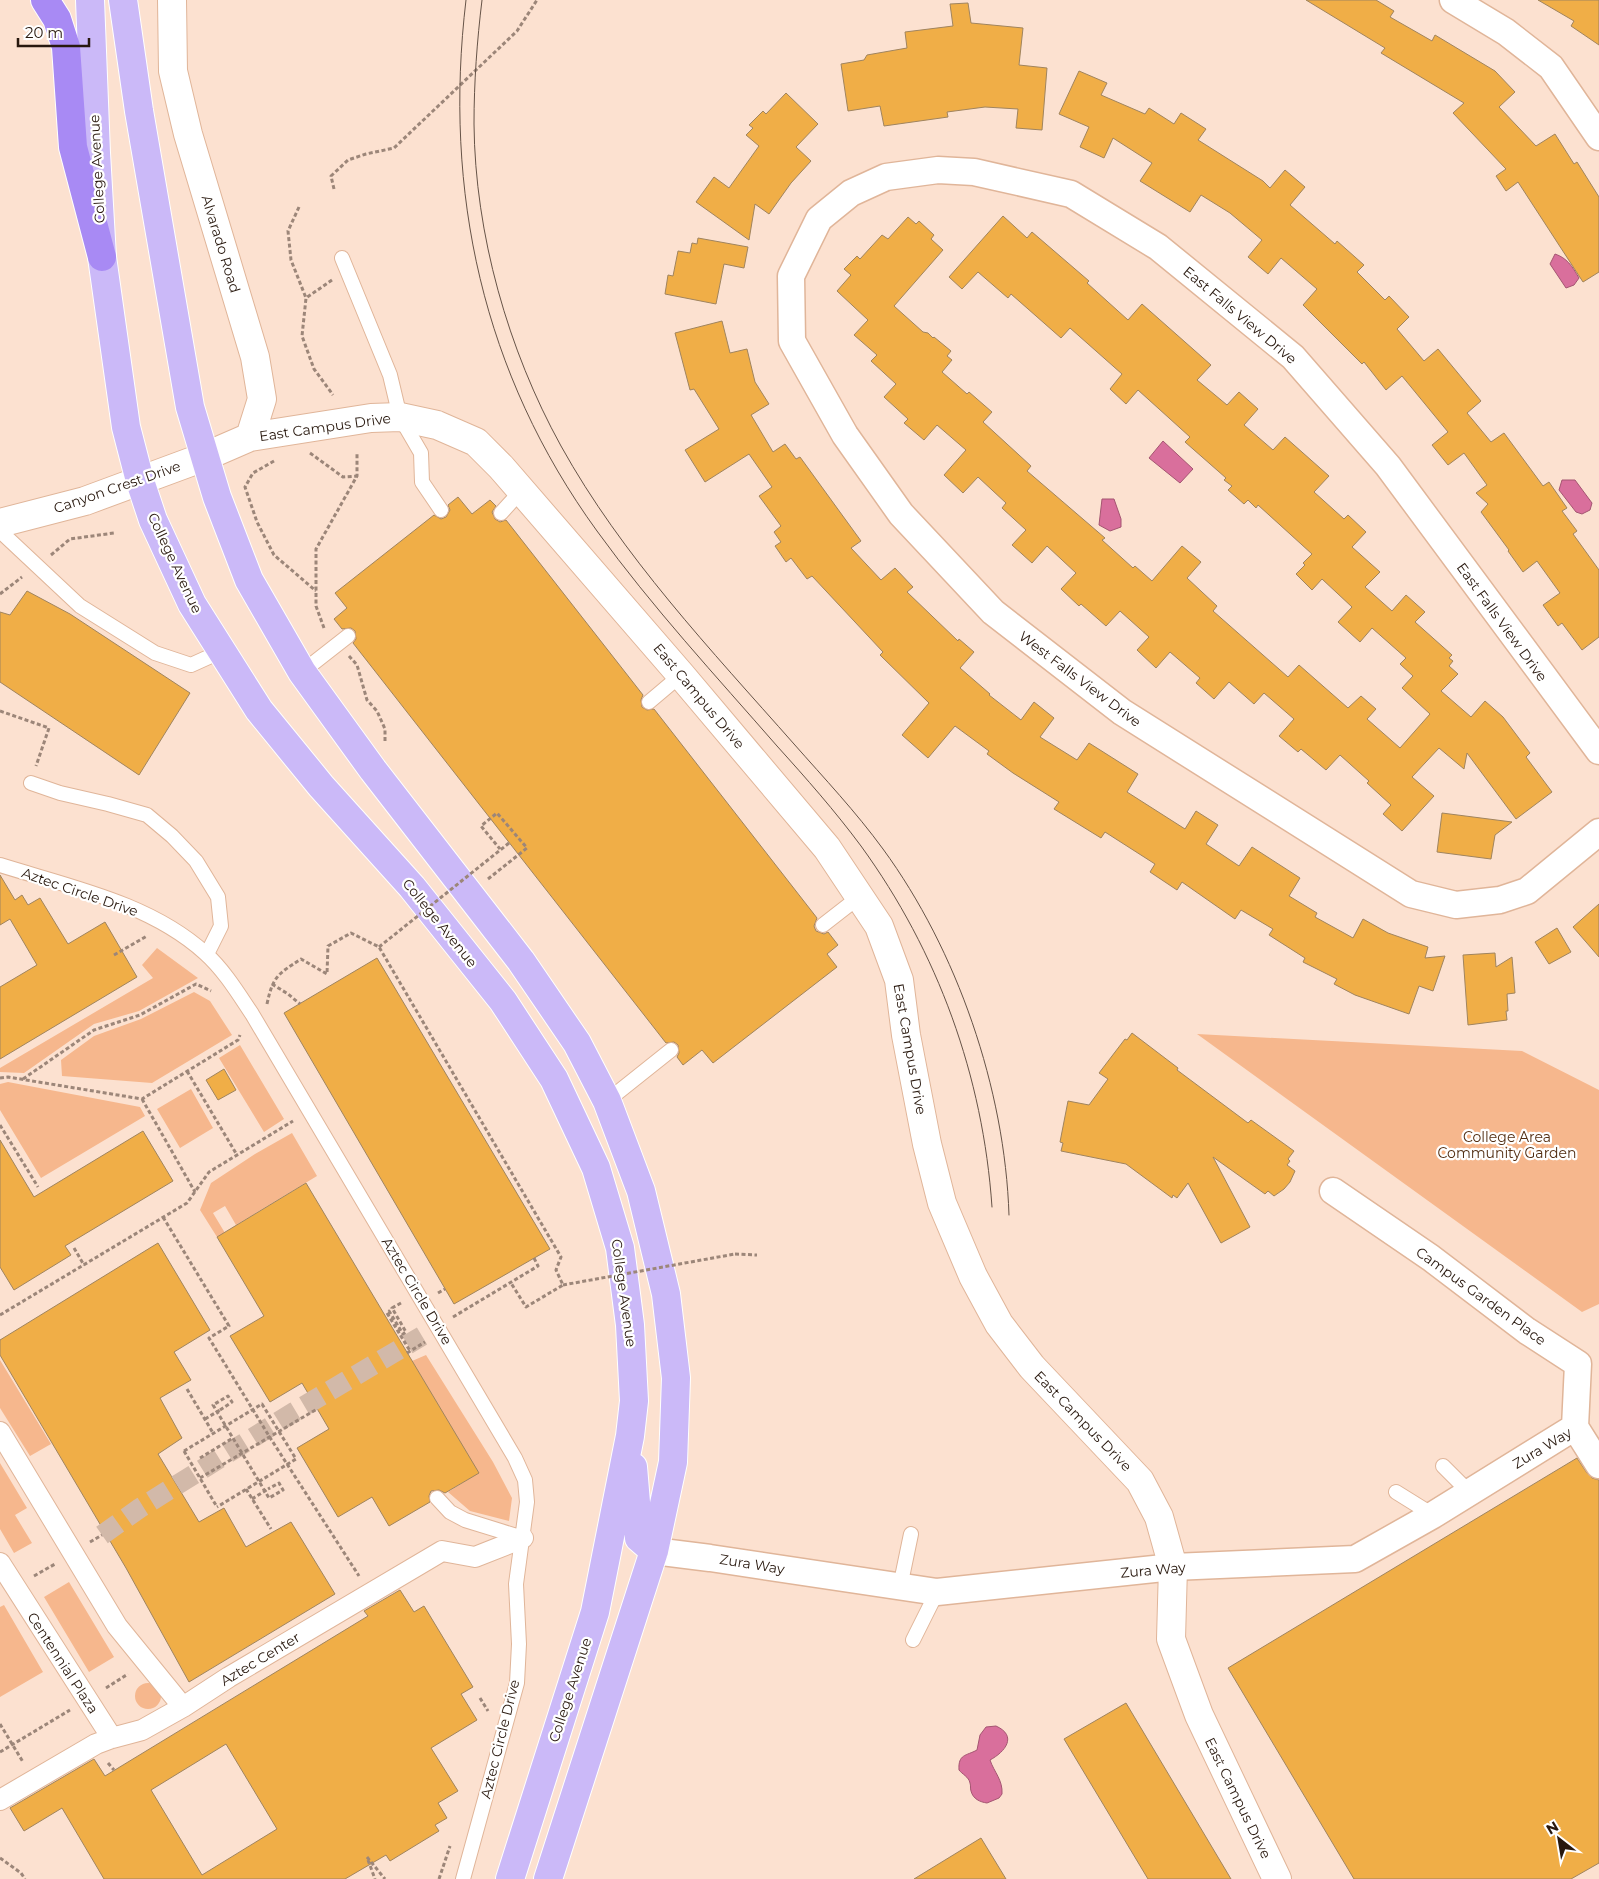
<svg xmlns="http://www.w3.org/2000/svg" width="1599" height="1879" font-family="Montserrat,sans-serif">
	<rect width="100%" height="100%" fill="#fce1d0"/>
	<path fill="#f6b78d" d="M 157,948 L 198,978 L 139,1011 L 94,1024 L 24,1073 L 0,1072 L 0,1068 L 153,978 L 142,965 Z
		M 194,992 L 210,1001 L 232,1035 L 152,1083 L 62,1076 L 61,1060 L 94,1036 L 141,1019 Z
		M 1197,1034 L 1522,1051 L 1599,1090 L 1599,1304 L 1582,1312 Z
		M 240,1045 L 284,1119 L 264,1132 L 219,1058 Z
		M 8,1082 L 140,1107 L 145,1116 L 41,1178 L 0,1110 L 0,1084 Z
		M 191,1089 L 213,1128 L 180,1148 L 157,1109 Z
		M 292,1133 L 317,1176 L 236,1225 L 225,1206 L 213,1213 L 225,1233 L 217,1237 L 200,1210 L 211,1183 L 255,1154 Z
		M 426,1355 L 493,1462 L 512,1498 L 509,1521 L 470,1511 L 448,1492 L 478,1473 L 412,1361 Z
		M 0,1360 L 51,1444 L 30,1456 L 0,1408 Z
		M 0,1463 L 27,1508 L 15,1515 L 32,1543 L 14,1553 L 0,1529 Z
		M 69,1582 L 114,1657 L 89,1672 L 44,1597 Z
		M 4,1605 L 43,1672 L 0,1697 L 0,1607 Z
		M135 1696a13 13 0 1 1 26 0a13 13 0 1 1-26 0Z"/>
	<path fill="#d96f9c" stroke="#a45571" d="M 1555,254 C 1567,258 1572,266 1579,278 L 1574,285 L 1566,288 L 1550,264 Z
		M 1163,441 L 1193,469 L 1180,483 L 1149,458 Z
		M 1562,480 L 1575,480 L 1592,503 L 1590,510 L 1582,514 L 1576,512 L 1559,490 Z
		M 1102,499 L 1114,499 L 1121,519 L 1121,527 L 1110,531 L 1099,525 Z
		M 996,1726 C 1018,1736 1005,1752 990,1760 C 994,1772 1003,1780 1002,1794 L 999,1798 L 987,1803 C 980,1802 973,1799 971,1791 C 970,1788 971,1786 970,1783 C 969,1777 962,1774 959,1770 C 958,1754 966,1756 977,1750 L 980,1735 L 986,1727 Z"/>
	<path fill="#f0ae47" stroke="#a0845e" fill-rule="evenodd" d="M 1306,0 L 1376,0 L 1394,11 L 1390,17 L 1432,41 L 1435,35 L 1495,71 L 1515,92 L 1499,107 L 1536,146 L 1555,134 L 1574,164 L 1577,162 L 1599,197 L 1599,272 L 1583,282 L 1518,182 L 1506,191 L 1496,176 L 1506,169 L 1453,113 L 1464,103 L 1381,53 L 1385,48 Z
		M 1538,0 L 1599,0 L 1599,45 L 1571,26 L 1574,21 Z
		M 968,3 L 971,23 L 1023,28 L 1019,65 L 1047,68 L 1042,130 L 1016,128 L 1018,109 L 985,107 L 947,112 L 948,117 L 884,126 L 880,106 L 848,111 L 841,64 L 864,60 L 867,55 L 907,48 L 905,32 L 953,26 L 950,4 Z
		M 1079,71 L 1107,83 L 1101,95 L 1145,114 L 1149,108 L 1174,124 L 1181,113 L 1206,129 L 1198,140 L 1263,181 L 1270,188 L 1285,170 L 1305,187 L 1290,205 L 1335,244 L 1337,241 L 1364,265 L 1357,272 L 1385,300 L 1389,296 L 1409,317 L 1397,329 L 1424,361 L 1438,349 L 1481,401 L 1467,413 L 1491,442 L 1504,433 L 1543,486 L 1549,482 L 1567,508 L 1562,511 L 1577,531 L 1573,534 L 1599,570 L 1599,637 L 1582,650 L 1562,623 L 1558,626 L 1543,605 L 1560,593 L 1537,561 L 1523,572 L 1508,551 L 1509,550 L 1481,512 L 1488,504 L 1476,493 L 1487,485 L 1464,453 L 1448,465 L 1432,445 L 1448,432 L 1402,376 L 1386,390 L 1364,362 L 1362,364 L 1303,305 L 1317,289 L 1281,258 L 1268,274 L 1248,257 L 1262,240 L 1230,213 L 1201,195 L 1190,212 L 1140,181 L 1152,163 L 1113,138 L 1104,158 L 1080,147 L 1089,127 L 1059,114 Z
		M 786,93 L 818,124 L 796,147 L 811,161 L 791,183 L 769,214 L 755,204 L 749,240 L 696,202 L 714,177 L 729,188 L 759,146 L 746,135 L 753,128 L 749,125 L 763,111 L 766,114 Z
		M 1003,216 L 1027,238 L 1032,232 L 1089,281 L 1087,283 L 1128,320 L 1142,304 L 1211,365 L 1197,380 L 1227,405 L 1239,392 L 1258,409 L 1244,425 L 1273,450 L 1285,437 L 1329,476 L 1314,492 L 1344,519 L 1348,515 L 1366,532 L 1352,547 L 1380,572 L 1365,587 L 1392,611 L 1406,595 L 1425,612 L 1415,622 L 1452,655 L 1449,658 L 1453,661 L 1449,666 L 1458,674 L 1441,691 L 1471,717 L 1485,701 L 1503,717 L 1530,753 L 1526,757 L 1552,792 L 1516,819 L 1467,753 L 1464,769 L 1439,748 L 1412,777 L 1434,796 L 1402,831 L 1383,814 L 1391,805 L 1367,783 L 1369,781 L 1340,755 L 1326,770 L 1301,749 L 1298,752 L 1279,736 L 1294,719 L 1264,693 L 1254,704 L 1229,682 L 1214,699 L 1196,683 L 1200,678 L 1170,652 L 1156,668 L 1137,650 L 1149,637 L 1120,611 L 1106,626 L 1081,604 L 1079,606 L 1061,589 L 1076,573 L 1047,546 L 1032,563 L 1012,545 L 1026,530 L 1002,508 L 1006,503 L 978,477 L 963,493 L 944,475 L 966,450 L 937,425 L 924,440 L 904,423 L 908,419 L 884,397 L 896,384 L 871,361 L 877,355 L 854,335 L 868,320 L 837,291 L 851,275 L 844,269 L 857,256 L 860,259 L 882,235 L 888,239 L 908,217 L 916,224 L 919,221 L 934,235 L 931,239 L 943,250 L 894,306 L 923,332 L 928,333 L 933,338 L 934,337 L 951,351 L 947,356 L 952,360 L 942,372 L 967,394 L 969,392 L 992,412 L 983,422 L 1031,466 L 1027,471 L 1105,538 L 1102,540 L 1133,568 L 1135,566 L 1152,581 L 1182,546 L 1201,562 L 1187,578 L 1217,606 L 1213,611 L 1288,677 L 1299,665 L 1348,708 L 1361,696 L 1376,709 L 1367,719 L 1400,748 L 1430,714 L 1402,688 L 1413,676 L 1400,664 L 1406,658 L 1372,628 L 1360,642 L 1338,622 L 1352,607 L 1322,579 L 1312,590 L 1296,574 L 1305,565 L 1303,563 L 1312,554 L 1258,505 L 1256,508 L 1248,500 L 1244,504 L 1228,490 L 1232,486 L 1224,480 L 1226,478 L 1185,442 L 1190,437 L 1138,390 L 1126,404 L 1110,389 L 1122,374 L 1070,328 L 1061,338 L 1011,294 L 1008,298 L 978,272 L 962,289 L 949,277 Z
		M 698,238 L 748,247 L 744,268 L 724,264 L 716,304 L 665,294 L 668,275 L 673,276 L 678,251 L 690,253 L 692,243 L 697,244 Z
		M 722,321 L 730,353 L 747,349 L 755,382 L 769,404 L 751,415 L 773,452 L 785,444 L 796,459 L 800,457 L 861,541 L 851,548 L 881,580 L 895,568 L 913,587 L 907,592 L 958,641 L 959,639 L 974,652 L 960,668 L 990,694 L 989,695 L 1021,720 L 1034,702 L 1054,718 L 1040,737 L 1077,760 L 1089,743 L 1138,774 L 1127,792 L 1185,829 L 1196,811 L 1218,825 L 1206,844 L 1239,866 L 1252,847 L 1300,878 L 1289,896 L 1317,913 L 1315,917 L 1353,938 L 1363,919 L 1388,933 L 1428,947 L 1425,958 L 1445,956 L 1433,991 L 1419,986 L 1409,1014 L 1355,995 L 1334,984 L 1337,979 L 1303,962 L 1305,958 L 1269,935 L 1273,929 L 1241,910 L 1235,919 L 1182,882 L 1177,890 L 1150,872 L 1155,864 L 1105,832 L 1101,838 L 1054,809 L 1059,802 L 1013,773 L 987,754 L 989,751 L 955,726 L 928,758 L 902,735 L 929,703 L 880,655 L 883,652 L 812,576 L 807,579 L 791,558 L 786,562 L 775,546 L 781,542 L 774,532 L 781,526 L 759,496 L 772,487 L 749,454 L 705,482 L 685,450 L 719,429 L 694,389 L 690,390 L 675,333 Z
		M 458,497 L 472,514 L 490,500 L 496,506 L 492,512 L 495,519 L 500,522 L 506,520 L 643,695 L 641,700 L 642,707 L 647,710 L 654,709 L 817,918 L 814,926 L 816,931 L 824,934 L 828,932 L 838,945 L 827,954 L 837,967 L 713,1063 L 702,1050 L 683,1065 L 677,1057 L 679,1053 L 678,1045 L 674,1042 L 666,1043 L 353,643 L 356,639 L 355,631 L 351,628 L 342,629 L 334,619 L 347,608 L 335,593 L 434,515 L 441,519 L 446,517 L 450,510 L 448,505 Z
		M 27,591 L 70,614 L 190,693 L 139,775 L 0,682 L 0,612 L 10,615 Z
		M 1442,813 L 1512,822 L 1495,835 L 1491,859 L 1437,852 Z
		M 0,875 L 15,900 L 22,895 L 28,905 L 40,898 L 68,944 L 105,922 L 137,977 L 0,1059 L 0,987 L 37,965 L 10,919 L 0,925 Z
		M 1599,904 L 1599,957 L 1573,927 Z
		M 1557,928 L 1571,952 L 1549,964 L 1535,942 Z
		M 1495,953 L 1496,967 L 1512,957 L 1515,993 L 1507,994 L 1508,1011 L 1506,1011 L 1507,1020 L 1468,1025 L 1463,955 Z
		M 377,958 L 550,1249 L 454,1304 L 284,1013 Z
		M 1132,1033 L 1178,1068 L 1177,1070 L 1248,1123 L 1251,1120 L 1294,1151 L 1288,1159 L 1290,1161 L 1287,1165 L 1295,1171 L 1290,1182 L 1284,1189 L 1274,1196 L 1268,1191 L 1265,1194 L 1213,1157 L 1250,1227 L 1221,1243 L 1188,1183 L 1177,1198 L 1173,1195 L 1172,1198 L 1126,1164 L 1061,1151 L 1063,1143 L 1060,1142 L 1068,1101 L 1089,1105 L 1108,1079 L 1099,1073 L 1125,1039 L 1127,1040 Z
		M 224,1069 L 236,1090 L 218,1100 L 206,1080 Z
		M 143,1131 L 173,1181 L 65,1246 L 71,1255 L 14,1290 L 0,1267 L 0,1140 L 34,1197 Z
		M 306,1183 L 479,1473 L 445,1493 L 439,1490 L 431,1491 L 429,1496 L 430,1502 L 389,1526 L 372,1497 L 338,1517 L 297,1448 L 329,1429 L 302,1383 L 270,1402 L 230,1336 L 264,1316 L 217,1237 Z
		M 158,1243 L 210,1330 L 174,1352 L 191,1380 L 160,1398 L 182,1438 L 158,1454 L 199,1522 L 224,1508 L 246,1547 L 291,1522 L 335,1594 L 189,1682 L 126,1568 L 0,1355 L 0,1340 Z
		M 1577,1458 L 1587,1473 L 1592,1478 L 1599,1480 L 1599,1863 L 1571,1879 L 1354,1879 L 1228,1668 Z
		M 400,1590 L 414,1612 L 424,1606 L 473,1687 L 461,1694 L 477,1720 L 431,1748 L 458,1791 L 438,1803 L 447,1818 L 435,1825 L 439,1831 L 390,1861 L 386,1855 L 345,1879 L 104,1879 L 62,1808 L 24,1831 L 10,1808 L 94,1759 L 105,1776 L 368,1616 L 364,1611 ZM 226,1744 L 277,1829 L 202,1875 L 151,1790 Z
		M 1126,1703 L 1231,1879 L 1148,1879 L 1064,1739 Z
		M 981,1838 L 1006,1879 L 914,1879 Z"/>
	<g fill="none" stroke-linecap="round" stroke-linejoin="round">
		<path stroke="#d2b9a9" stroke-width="20" stroke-dasharray="20 10" stroke-linecap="butt" d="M 102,1535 L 140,1508 L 294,1412 L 422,1336"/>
		<defs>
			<path id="service" d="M 342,258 L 390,375 L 400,417 L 421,453 L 422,482 L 441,510
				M 501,513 L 521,491
				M 0,531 L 80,606 L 155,653 L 191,665 L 222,651
				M 302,672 L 348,636
				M 649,702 L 681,675
				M 31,783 L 60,793 L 108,804 L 147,815 L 172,836 L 196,861 L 218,897 L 221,926 L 207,954
				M 0,865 C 70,887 150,903 205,953 C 224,970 238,993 252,1014 L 515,1458 L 525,1480 L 527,1502 L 516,1584 L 519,1644 L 517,1683 L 463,1879
				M 823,925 L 859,897
				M 607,1101 L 671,1050
				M 1443,1466 L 1470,1493
				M 1396,1492 L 1433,1515
				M 437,1498 L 450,1512 L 465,1520 L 523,1538
				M 900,1587 L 911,1534
				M 913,1640 L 937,1592"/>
			<path id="pedestrian" d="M 0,1432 L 117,1626 L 183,1707
				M 0,1563 L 112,1738
				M 0,1800 L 96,1744 L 112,1738 L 142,1730 L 183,1707 L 229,1677 L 442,1551 L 475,1557 L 523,1538"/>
			<path id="minor" d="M 1453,0 L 1506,32 L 1551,67 L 1599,137
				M 1599,751 L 1388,466 L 1293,357 L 1158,247 L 1071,194 L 974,172 L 938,170 L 886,177 L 851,193 L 819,219 L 791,276 L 792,341 L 845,435 L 901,514 L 993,612 L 1122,712 L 1411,894 L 1456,905 L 1500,900 L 1527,891 L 1599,832
				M 1333,1191 L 1431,1258 L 1527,1331 L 1578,1364 L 1575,1427
				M 654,1551 L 710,1558 L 937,1592 L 1173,1567 L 1355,1559 L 1433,1515 L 1575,1427 L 1599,1465"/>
			<path id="tertiary" d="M 172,0 L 173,71 L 188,134 L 255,357 L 262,399 L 250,437
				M 0,523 L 85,501 L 204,457 L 250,437 L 371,418 L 400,417 L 437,425 L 476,442 L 501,467 L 681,675 L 827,848 L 879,926 L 899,980 L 906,1035 L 927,1144 L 942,1203 L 973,1276 L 999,1324 L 1032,1367 L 1140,1481 L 1159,1517 L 1173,1567 L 1171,1639 L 1199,1715 L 1277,1879"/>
			<path id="primary" d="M 90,0 L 96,153 L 102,257 L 126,427 L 140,481 L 153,520 L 192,604 L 259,710 L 321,786 L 412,887 L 503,1001 L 554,1079 L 596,1168 L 620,1248 L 630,1325 L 634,1401 L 630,1436 L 595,1612 L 510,1879
				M 123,0 L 139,111 L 190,407 L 217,497 L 249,580 L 302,672 L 373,770 L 521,961 L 577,1043 L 607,1101 L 641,1191 L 666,1294 L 676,1378 L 673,1462 L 654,1551 L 548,1879
				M 633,1467 L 639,1538 L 654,1551"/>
			<path id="motorway" d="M 45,0 L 57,19 L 66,47 L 73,147 L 102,257"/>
		</defs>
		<use href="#service" stroke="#e0b599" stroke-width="16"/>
		<use href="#pedestrian" stroke="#e0b599" stroke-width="22"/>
		<use href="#minor" stroke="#e0b599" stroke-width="29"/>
		<use href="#tertiary" stroke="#e0b599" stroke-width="30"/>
		<use href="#primary" stroke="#fff" stroke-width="30"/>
		<use href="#motorway" stroke="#fff" stroke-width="30"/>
		<path stroke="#9c8679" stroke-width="3" stroke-dasharray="4 2.5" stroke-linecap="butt" d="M 334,189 L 331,176 L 348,160 L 366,154 L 394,148 L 517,31 L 537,0
			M 299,207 L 288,231 L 291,260 L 306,298
			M 332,280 L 306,298 L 302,336 L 314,369 L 333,395
			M 310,453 L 343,477 L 357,476
			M 274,461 L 253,473 L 245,487 L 257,522 L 274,555 L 316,591
			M 51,555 L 70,539 L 114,533
			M 0,594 L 22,577
			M 324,628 L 316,606 L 316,549 L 357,476 L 357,452
			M 349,656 L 357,665 L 367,700 L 377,711 L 385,729 L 385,742
			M 0,711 L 49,728 L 36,766
			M 488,879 L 527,848 L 497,813 L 481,826 L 500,849
			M 114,955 L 147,936
			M 272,984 L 288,994 L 300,1004
			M 267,1004 C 273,976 278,974 301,959 L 327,974 L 328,946 L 351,933 L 379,947 L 561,1257 L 556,1270 L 563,1285 L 526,1307 L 511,1283
			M 187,1071 L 237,1155
			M 0,1078 L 8,1077 L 142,1099 L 238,1040 L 240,1035
			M 23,1079 L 94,1030 L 140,1015 L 196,984 L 211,991
			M 142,1099 L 195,1192
			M 0,1125 L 38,1187
			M 163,1217 L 229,1326 L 209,1338 L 269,1436 L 359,1576
			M 74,1248 L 84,1265
			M 735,1254 L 757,1255
			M 438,1293 L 445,1289
			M 401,1303 L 392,1308 L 406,1332 L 403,1334 L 389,1311 L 387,1313 L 410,1351
			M 0,1315 L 187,1203 L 209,1172 L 293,1121
			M 453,1317 L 538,1266 L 534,1258
			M 407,1353 L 425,1342
			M 187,1389 L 213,1433
			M 220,1410 L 232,1402 L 228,1396 L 213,1405 L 269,1498 L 283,1490 L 279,1483 L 268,1489
			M 184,1451 L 217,1507
			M 200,1458 L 233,1438
			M 200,1478 L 317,1409
			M 246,1489 L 271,1529
			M 90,1542 L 102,1535
			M 34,1576 L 55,1564
			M 106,1688 L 128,1674
			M 480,1698 L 488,1711
			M 0,1724 L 23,1762
			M 0,1752 L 70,1710
			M 108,1763 L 114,1770
			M 367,1857 L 385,1879
			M 0,1858 L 21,1873 L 25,1879
			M 368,1860 L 375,1879
			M 439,1879 L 450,1846"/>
		<use href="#service" stroke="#fff" stroke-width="14"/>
		<use href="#pedestrian" stroke="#fff" stroke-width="20"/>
		<use href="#minor" stroke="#fff" stroke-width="26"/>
		<use href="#tertiary" stroke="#fff" stroke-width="28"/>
		<use href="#primary" stroke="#cbb9f8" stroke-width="28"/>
		<use href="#motorway" stroke="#a88af4" stroke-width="28"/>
		<path stroke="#665347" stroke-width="1" d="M 466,0 C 443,192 483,374 597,531 C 652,607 716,676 777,746 C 806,778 835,811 861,846 C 938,952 983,1076 992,1207
			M 482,0 C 477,41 474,82 474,124 C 475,234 508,350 561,446 C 622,556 711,650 794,744 C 824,778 856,812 883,849 C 957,950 1005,1089 1009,1215"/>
		<path stroke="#9c8679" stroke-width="3" stroke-dasharray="4 2.5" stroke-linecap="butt" d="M 379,947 L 509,843
			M 563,1285 L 735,1254
			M 205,1419 L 220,1410
			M 184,1451 L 262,1404 L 296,1459 L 217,1507
			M 252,1499 L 268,1489"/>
	</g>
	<g text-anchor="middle" stroke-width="4.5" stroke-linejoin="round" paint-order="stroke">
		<g font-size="14" fill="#28180e" stroke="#fff">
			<text transform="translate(97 169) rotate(-93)" y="5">College Avenue</text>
			<text transform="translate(221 244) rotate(73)" y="5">Alvarado Road</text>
			<text transform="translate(1240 315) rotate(40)" y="5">East Falls View Drive</text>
			<text transform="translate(325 427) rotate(-8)" y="5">East Campus Drive</text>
			<text transform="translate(117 487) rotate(-19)" y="5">Canyon Crest Drive</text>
			<text transform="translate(175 563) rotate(65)" y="5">College Avenue</text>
			<text transform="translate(1502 622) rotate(54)" y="5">East Falls View Drive</text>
			<text transform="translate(1080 679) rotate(37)" y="5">West Falls View Drive</text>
			<text transform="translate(699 696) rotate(50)" y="5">East Campus Drive</text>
			<text transform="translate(80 892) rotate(19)" y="5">Aztec Circle Drive</text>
			<text transform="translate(440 923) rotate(51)" y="5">College Avenue</text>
			<text transform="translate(910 1049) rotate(80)" y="5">East Campus Drive</text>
			<text transform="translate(417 1291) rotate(59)" y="5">Aztec Circle Drive</text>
			<text transform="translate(624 1293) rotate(82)" y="5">College Avenue</text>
			<text transform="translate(1481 1296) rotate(36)" y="5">Campus Garden Place</text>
			<text transform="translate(1083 1421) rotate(46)" y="5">East Campus Drive</text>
			<text transform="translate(1542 1448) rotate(-31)" y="5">Zura Way</text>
			<text transform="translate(752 1564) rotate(9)" y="5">Zura Way</text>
			<text transform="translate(1153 1570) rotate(-5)" y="5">Zura Way</text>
			<text transform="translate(260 1659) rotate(-31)" y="5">Aztec Center</text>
			<text transform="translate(63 1663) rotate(57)" y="5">Centennial Plaza</text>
			<text transform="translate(570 1690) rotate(-72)" y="5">College Avenue</text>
			<text transform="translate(500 1739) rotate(-76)" y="5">Aztec Circle Drive</text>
			<text transform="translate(1238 1798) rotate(64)" y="5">East Campus Drive</text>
		</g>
		<g font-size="14" fill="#522d11" stroke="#fff">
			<text x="1507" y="1142">College Area<tspan x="1507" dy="16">Community Garden</tspan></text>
		</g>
	</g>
	<g transform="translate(1559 1839) rotate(329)" stroke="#ffffff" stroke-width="4" paint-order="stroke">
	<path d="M0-4L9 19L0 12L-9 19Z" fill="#28180e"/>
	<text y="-8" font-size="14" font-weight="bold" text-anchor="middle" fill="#28180e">N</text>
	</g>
	<path d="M18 38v8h71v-8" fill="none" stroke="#28180e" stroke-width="2.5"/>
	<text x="25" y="38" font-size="15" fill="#28180e" stroke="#ffffff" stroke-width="4" paint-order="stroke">20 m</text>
</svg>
